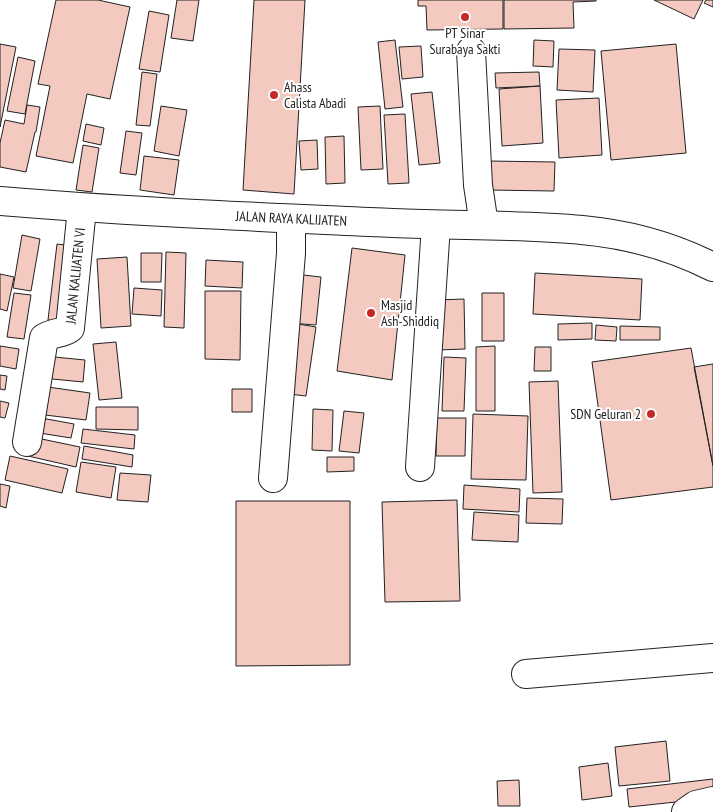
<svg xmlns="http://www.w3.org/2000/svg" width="713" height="812" font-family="'PT Sans Narrow',sans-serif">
	<rect width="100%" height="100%" fill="#fff"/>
	<path fill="#f3c9c0" stroke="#222" d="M 56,0 L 98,0 L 130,7 L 110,99 L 87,94 L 73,163 L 36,156 L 50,86 L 38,84 Z
		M 177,0 L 199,0 L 193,41 L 171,38 Z
		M 254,0 L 305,0 L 294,194 L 243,190 Z
		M 418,0 L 503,0 L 503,29 L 427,30 L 426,6 L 418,6 Z
		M 504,0 L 596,0 L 596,1 L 573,2 L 574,28 L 504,29 Z
		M 654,0 L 703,0 L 694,19 Z
		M 706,0 L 713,0 L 713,7 L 704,3 Z
		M 149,11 L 169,15 L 160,72 L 139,69 Z
		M 395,40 L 403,107 L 385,109 L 378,42 Z
		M 534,40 L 554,41 L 553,67 L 533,66 Z
		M 0,44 L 16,47 L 0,127 Z
		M 676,44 L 686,153 L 611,160 L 601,51 Z
		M 421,46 L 423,77 L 402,79 L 399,47 Z
		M 559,49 L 595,50 L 593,92 L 557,90 Z
		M 18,57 L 35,61 L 25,114 L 7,111 Z
		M 142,72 L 157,74 L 150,126 L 136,125 Z
		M 539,72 L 540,86 L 496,88 L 495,73 Z
		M 540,86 L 543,143 L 502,146 L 499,89 Z
		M 432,92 L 440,163 L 419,165 L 411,94 Z
		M 599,98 L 602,155 L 559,158 L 556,100 Z
		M 27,105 L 40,107 L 36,132 L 35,132 L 26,172 L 0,167 L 0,143 L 5,120 L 24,124 Z
		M 161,106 L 187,110 L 179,156 L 154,151 Z
		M 380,106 L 383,169 L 361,170 L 358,107 Z
		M 405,114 L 409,183 L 388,184 L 384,115 Z
		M 86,124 L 104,128 L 101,145 L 83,141 Z
		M 126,131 L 142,133 L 136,175 L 120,173 Z
		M 344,136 L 345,183 L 326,184 L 325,137 Z
		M 317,140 L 318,169 L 301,170 L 299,141 Z
		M 83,145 L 99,148 L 92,192 L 76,190 Z
		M 144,156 L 179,160 L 174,195 L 140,190 Z
		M 488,161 L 555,162 L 554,191 L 487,190 Z
		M 22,235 L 40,239 L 31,291 L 13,288 Z
		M 57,244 L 74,246 L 65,322 L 48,320 Z
		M 352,248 L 405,255 L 392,380 L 337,371 Z
		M 166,252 L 186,253 L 184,328 L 164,327 Z
		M 141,253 L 162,253 L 161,282 L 141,282 Z
		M 127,257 L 131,326 L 101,328 L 97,259 Z
		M 206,260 L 243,262 L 242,288 L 205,286 Z
		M 535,273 L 642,279 L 640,320 L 533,314 Z
		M 0,274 L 14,277 L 7,311 L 0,309 Z
		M 294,274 L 321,277 L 316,325 L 289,323 Z
		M 134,288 L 162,290 L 161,316 L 132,314 Z
		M 205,291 L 241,291 L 240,360 L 205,359 Z
		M 14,293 L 31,295 L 24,339 L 7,337 Z
		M 482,293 L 504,293 L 504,341 L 482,341 Z
		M 464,299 L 465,349 L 437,350 L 436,300 Z
		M 592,323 L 592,339 L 558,340 L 558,324 Z
		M 298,324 L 316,327 L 306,396 L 289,394 Z
		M 596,325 L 617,327 L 616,341 L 595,340 Z
		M 620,326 L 660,327 L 660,340 L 620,340 Z
		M 116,342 L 122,398 L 99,400 L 93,344 Z
		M 0,346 L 19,349 L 16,369 L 0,366 Z
		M 495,346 L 495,411 L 476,411 L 476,347 Z
		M 535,347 L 551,347 L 551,371 L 534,371 Z
		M 691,348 L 713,466 L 713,487 L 611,500 L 592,362 Z
		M 44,356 L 85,360 L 83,382 L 42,378 Z
		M 444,357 L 466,358 L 464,411 L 442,411 Z
		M 713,364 L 713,466 L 694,367 Z
		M 0,375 L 7,376 L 5,390 L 0,389 Z
		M 558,381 L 562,492 L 533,493 L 529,382 Z
		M 41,386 L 90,393 L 86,420 L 37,414 Z
		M 232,389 L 252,389 L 252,412 L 232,412 Z
		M 0,401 L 9,403 L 5,418 L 0,417 Z
		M 96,407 L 138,407 L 138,430 L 96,429 Z
		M 313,409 L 333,410 L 332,451 L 312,450 Z
		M 344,411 L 364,413 L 359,453 L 339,451 Z
		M 473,414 L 528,416 L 526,480 L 471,479 Z
		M 36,417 L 74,424 L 71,438 L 33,432 Z
		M 437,418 L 466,418 L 465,456 L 436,456 Z
		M 83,429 L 135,435 L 134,449 L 81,443 Z
		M 32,437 L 80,447 L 76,467 L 28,456 Z
		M 84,446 L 133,455 L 132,467 L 82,459 Z
		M 10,456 L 68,469 L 62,493 L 5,480 Z
		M 327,457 L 354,457 L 354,471 L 327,472 Z
		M 81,462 L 116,467 L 111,498 L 76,492 Z
		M 120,473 L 151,475 L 148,502 L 117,500 Z
		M 0,484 L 10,486 L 6,508 L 0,506 Z
		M 464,485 L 520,489 L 519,512 L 463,509 Z
		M 527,498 L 563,499 L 562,524 L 526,523 Z
		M 457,500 L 460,601 L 385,602 L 382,502 Z
		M 236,501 L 350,501 L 350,665 L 236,666 Z
		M 474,512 L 519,515 L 518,542 L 472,540 Z
		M 666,741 L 670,781 L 619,786 L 615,747 Z
		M 608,763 L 612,796 L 582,800 L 579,767 Z
		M 713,779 L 713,798 L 629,807 L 627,789 Z
		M 519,780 L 520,806 L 498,806 L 497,781 Z"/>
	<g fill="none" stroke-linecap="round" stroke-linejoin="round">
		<defs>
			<g id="minor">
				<path d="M 471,51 L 478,185 L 484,225"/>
				<path id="s1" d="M 27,442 L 44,338 C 52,332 63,334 70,328 L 82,208"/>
				<path d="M 420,467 L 436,225"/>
				<path d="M 273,478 L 291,253 L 291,219"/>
				<path d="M 526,674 L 713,658"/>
				<path d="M 686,812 L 696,805 L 713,801"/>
			</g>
			<g id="major">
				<path id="s2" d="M 0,201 C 131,212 262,217 393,223 C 456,226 520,224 582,230 C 627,234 673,247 713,267"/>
			</g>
		</defs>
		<use href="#minor" stroke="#222" stroke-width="30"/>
		<use href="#major" stroke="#222" stroke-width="30"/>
		<use href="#minor" stroke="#fff" stroke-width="28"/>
		<use href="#major" stroke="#fff" stroke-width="28"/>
	</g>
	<g fill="#c62828" stroke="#fff" stroke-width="2">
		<circle cx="465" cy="17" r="5"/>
		<circle cx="274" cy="95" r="5"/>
		<circle cx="371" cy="313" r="5"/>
		<circle cx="651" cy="414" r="5"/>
	</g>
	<g text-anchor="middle" stroke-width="4" stroke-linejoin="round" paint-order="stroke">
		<g font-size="14" fill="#222" stroke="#fff" text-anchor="start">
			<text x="465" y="38" text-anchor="middle">PT Sinar<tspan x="465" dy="16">Surabaya Sakti</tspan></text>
			<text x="284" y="92">Ahass<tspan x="284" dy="16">Calista Abadi</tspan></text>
			<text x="381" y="310">Masjid<tspan x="381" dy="16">Ash-Shiddiq</tspan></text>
			<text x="641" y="419" text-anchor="end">SDN Geluran 2</text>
		</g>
		<g font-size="14" fill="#222" stroke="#fff">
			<text dy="5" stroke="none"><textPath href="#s2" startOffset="292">JALAN RAYA KALIJATEN</textPath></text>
			<text dy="5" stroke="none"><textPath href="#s1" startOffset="186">JALAN KALIJATEN VI</textPath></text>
		</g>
	</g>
</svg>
